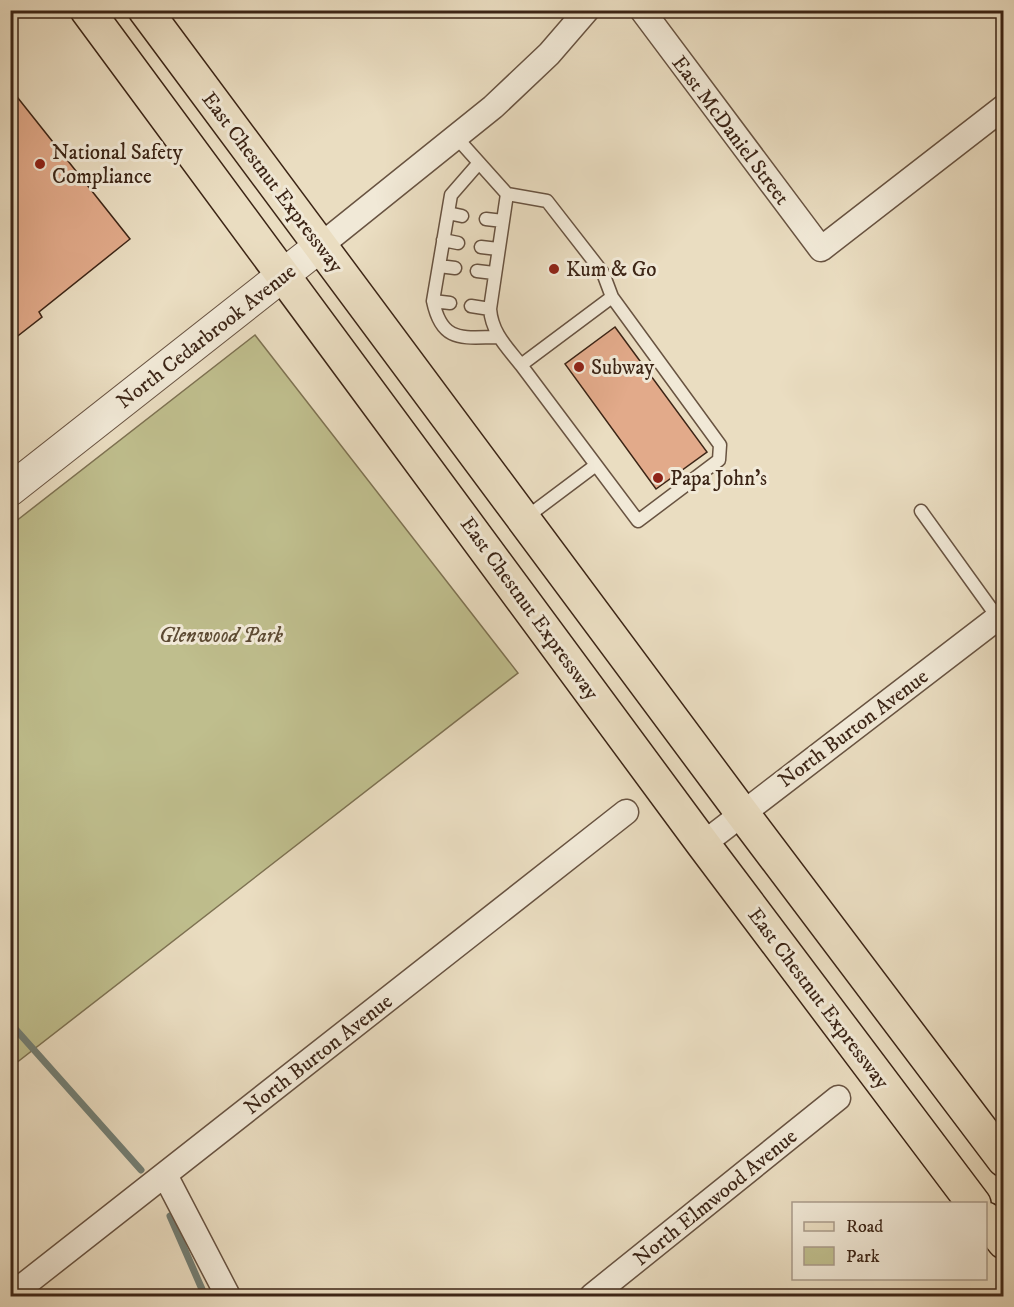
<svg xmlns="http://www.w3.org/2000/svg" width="1014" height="1307" font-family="'IM FELL DW Pica',serif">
	<rect width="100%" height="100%" fill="#eaddc1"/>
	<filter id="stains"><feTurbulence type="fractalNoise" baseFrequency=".00333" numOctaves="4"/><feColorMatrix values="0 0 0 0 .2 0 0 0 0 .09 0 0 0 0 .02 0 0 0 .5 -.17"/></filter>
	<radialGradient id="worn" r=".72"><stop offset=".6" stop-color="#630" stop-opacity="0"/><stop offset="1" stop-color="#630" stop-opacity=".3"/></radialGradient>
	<path fill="#bfbe8d" stroke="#7e7252" stroke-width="1.5" d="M 255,335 L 518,673 L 11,1067 L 11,525 Z"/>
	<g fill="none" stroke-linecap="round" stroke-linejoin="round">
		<path stroke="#737f75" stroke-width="7" d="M 10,1023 L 141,1170
			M 170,1216 L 205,1296"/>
	</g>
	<path fill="#e2aa8a" stroke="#3c2516" stroke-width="1.5" d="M 10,88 L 130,239 L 39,312 L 42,317 L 10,342 Z
		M 615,327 L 707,452 L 656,489 L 565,364 Z"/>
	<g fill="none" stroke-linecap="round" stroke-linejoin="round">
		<defs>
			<path id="service" d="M 456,137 L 507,194 L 490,309 C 492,333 506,346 521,365
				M 507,194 L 547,201 L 603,273 L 612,297 L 720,445 L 719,460 L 638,521 L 596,465 L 524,519
				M 448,213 L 462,216
				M 486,219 L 503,221
				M 443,240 L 458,243
				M 481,247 L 498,249
				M 439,266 L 455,268
				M 477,271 L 494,273
				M 433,301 C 442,344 463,337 499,337
				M 450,303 L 433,301 L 451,195 L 478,164
				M 471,306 L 490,309
				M 596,465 L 521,365 L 612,297
				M 921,511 L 998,618"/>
			<path id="minor" d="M 642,10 L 821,249 L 1004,107
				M 320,246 L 493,107 L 549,54 L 587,10
				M 703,844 L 1004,613
				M 165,1175 L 228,1296
				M 10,1296 L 626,812
				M 592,1296 L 838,1098"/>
			<path id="tertiary" d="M 10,490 L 320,246"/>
			<path id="primary" d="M 87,10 L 703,844 L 974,1204
				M 145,10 L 742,813 L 1004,1160
				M 986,1219 L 1004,1242"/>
		</defs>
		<use href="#service" stroke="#685341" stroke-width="15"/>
		<use href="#minor" stroke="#685341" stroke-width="27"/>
		<use href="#tertiary" stroke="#685341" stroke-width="34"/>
		<use href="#primary" stroke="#3c2516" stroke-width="36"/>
		<use href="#service" stroke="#f1e9d7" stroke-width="12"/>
		<use href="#minor" stroke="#f1e9d7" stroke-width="24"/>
		<use href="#tertiary" stroke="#f1e9d7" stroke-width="32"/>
		<use href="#primary" stroke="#eaddc1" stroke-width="33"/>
	</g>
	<g fill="#8f2418" stroke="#f1e9d7" stroke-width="2">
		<circle cx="40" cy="164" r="6"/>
		<circle cx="554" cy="269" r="6"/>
		<circle cx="579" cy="367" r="6"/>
		<circle cx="658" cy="478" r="6"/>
	</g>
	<g text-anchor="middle" stroke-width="6" stroke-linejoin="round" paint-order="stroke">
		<g font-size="21" fill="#3c2516" stroke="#f1e9d7">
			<text transform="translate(731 130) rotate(53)" y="7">East McDaniel Street</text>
			<text transform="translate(273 182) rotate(53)" y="7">East Chestnut Expressway</text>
			<text transform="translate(206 336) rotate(-38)" y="7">North Cedarbrook Avenue</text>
			<text transform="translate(530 608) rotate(54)" y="7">East Chestnut Expressway</text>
			<text transform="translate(853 728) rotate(-37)" y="7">North Burton Avenue</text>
			<text transform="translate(819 998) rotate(53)" y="7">East Chestnut Expressway</text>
			<text transform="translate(318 1054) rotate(-38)" y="7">North Burton Avenue</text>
			<text transform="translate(715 1197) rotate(-39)" y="7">North Elmwood Avenue</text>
		</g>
		<g font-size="21" fill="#3c2516" stroke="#f1e9d7" text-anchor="start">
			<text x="52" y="159">National Safety<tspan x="52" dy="24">Compliance</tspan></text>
			<text x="566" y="276">Kum &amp; Go</text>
			<text x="591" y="374">Subway</text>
			<text x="670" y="485">Papa John's</text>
		</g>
		<g font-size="21" font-style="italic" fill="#5d4b34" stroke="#f1e9d7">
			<text x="221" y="642">Glenwood Park</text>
		</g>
	</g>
	<rect width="1014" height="1307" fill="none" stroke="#eaddc1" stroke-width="36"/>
	<rect x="12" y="12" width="990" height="1283" fill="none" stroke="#3c2516" stroke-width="3"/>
	<rect x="18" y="18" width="978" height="1271" fill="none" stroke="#3c2516" stroke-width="1.5"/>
	<rect x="792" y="1202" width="195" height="78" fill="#f1e9d7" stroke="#a99b8a" stroke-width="1.5"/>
	<rect x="804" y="1222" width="30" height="9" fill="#eaddc1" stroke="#a99b8a" stroke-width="1.5"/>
	<text x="846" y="1232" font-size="18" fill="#3c2516">Road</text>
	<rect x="804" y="1247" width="30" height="18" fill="#bfbe8d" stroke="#a99b8a" stroke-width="1.5"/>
	<text x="846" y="1262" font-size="18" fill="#3c2516">Park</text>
	<rect width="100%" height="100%" filter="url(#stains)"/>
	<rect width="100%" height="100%" fill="url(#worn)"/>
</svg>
